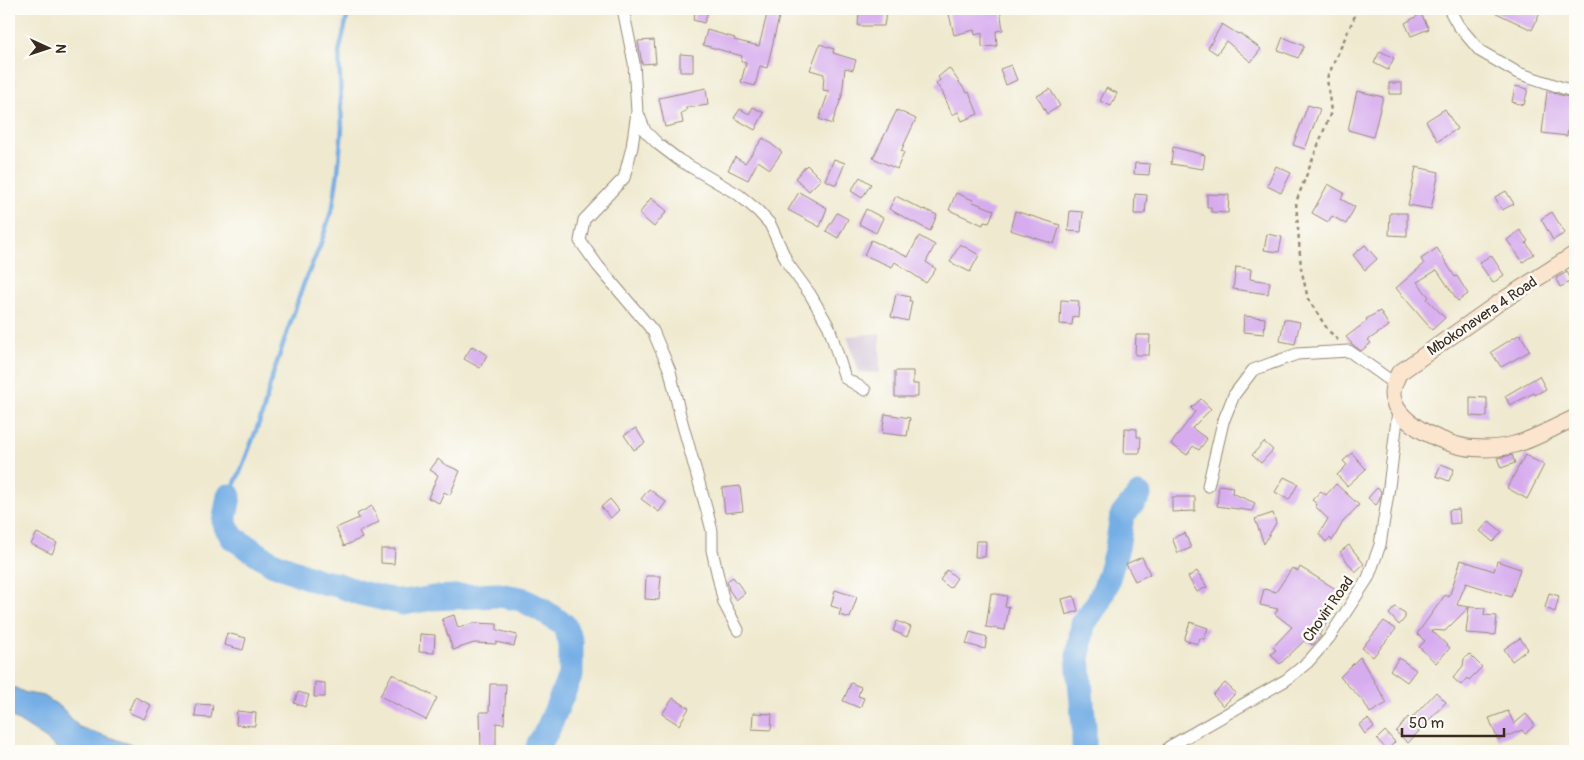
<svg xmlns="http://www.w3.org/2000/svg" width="1584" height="760" font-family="Pangolin,sans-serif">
	<rect width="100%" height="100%" fill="#fdfcf7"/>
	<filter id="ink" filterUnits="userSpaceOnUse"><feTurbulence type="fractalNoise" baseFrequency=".02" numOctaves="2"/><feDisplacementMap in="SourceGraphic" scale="10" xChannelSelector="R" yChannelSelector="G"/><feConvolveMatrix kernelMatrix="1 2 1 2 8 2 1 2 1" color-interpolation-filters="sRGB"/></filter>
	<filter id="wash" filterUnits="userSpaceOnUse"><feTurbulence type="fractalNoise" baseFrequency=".0096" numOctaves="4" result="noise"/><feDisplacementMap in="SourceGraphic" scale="20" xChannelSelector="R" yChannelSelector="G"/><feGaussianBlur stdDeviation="1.12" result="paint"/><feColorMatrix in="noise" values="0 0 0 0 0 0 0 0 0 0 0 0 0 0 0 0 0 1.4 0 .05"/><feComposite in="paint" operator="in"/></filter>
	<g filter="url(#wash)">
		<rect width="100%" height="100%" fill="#efe9cf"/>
		<path fill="#ccbed3" d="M 880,333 L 880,373 L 859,372 L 847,336 Z"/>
		<path fill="#75aee5" stroke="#586c82" d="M 9,685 L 26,693 L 44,696 L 62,708 L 79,727 L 150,751 L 60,751 L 45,738 L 9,715 Z"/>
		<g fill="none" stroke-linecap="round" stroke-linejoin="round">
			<path stroke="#75aee5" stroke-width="4.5" d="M 229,496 L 241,470 L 263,412 L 273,374 L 304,283 L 320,246 L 333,206 L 338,172 L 342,128 L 339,52 L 349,9"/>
			<path stroke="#75aee5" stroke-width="25" d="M 229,496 L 224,523 L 233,538 L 272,563 L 318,581 L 338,585 L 360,593 L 404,603 L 433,598 L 475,596 L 499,595 L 521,599 L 542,610 L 564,625 L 571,642 L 571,674 L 548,729 L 539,744 L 537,751
				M 1084,751 L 1084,727 L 1078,657 L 1083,624 L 1099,601 L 1106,585 L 1117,548 L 1122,516 L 1139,495"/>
		</g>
		<g id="blocks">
			<path fill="#d6acee" d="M 696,9 L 709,9 L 704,23 L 693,20 Z
				M 972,9 L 1000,9 L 1003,30 L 996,31 L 997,46 L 982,47 L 982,33 L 975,35 L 974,30 L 954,35 L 949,14 Z
				M 1488,9 L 1542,9 L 1532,30 Z
				M 859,11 L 886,13 L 884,26 L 858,26 Z
				M 767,14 L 779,17 L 767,68 L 760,66 L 755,86 L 741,82 L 746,63 L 741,62 L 742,56 L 703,45 L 707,30 L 735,38 L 734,40 L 759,46 Z
				M 1421,14 L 1429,29 L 1411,36 L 1405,23 Z
				M 1222,24 L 1238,34 L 1239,33 L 1261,49 L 1251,62 L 1226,41 L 1217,54 L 1208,48 Z
				M 1283,37 L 1304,46 L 1298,58 L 1278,50 Z
				M 654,40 L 656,63 L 642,64 L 638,41 Z
				M 820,44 L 834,49 L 833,53 L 856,60 L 853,70 L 845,68 L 842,96 L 832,124 L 819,119 L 829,91 L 823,90 L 824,74 L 810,70 Z
				M 1380,51 L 1394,58 L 1388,70 L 1374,63 Z
				M 680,54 L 693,55 L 693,72 L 680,72 Z
				M 1011,65 L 1017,80 L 1006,85 L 1000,69 Z
				M 949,68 L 967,93 L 969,92 L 978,114 L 962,121 L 958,112 L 952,115 L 943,93 L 936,84 L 940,80 L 938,77 Z
				M 1389,83 L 1402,83 L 1402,94 L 1389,94 Z
				M 1515,86 L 1528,89 L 1524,105 L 1512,102 Z
				M 706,88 L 708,105 L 686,108 L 686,111 L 681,113 L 683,123 L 665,127 L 659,98 Z
				M 1106,88 L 1117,93 L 1111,106 L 1100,101 Z
				M 1050,89 L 1060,106 L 1047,114 L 1037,96 Z
				M 1357,91 L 1383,97 L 1373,137 L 1348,130 Z
				M 1547,91 L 1571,98 L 1567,136 L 1542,133 Z
				M 1308,105 L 1320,109 L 1305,149 L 1293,145 Z
				M 753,107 L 764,113 L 755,130 L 734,118 L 740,109 L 749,114 Z
				M 1445,109 L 1457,129 L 1438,141 L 1426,121 Z
				M 897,110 L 916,119 L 901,151 L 904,152 L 897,169 L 873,158 Z
				M 763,138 L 782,152 L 770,169 L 758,161 L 748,180 L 728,170 L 735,157 L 745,163 Z
				M 1173,147 L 1205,155 L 1203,169 L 1171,164 Z
				M 834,159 L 845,163 L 836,185 L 825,180 Z
				M 1135,163 L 1150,164 L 1149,175 L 1134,174 Z
				M 807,165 L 821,179 L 809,191 L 795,178 Z
				M 1276,166 L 1291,173 L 1281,193 L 1267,186 Z
				M 1416,167 L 1439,172 L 1431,209 L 1408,205 Z
				M 860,177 L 871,184 L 862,198 L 851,191 Z
				M 1328,184 L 1344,193 L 1341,199 L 1355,207 L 1346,224 L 1332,216 L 1328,222 L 1312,213 Z
				M 1506,191 L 1514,204 L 1502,210 L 1495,197 Z
				M 799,192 L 827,208 L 820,227 L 788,210 Z
				M 956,193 L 973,200 L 973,202 L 994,210 L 989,223 L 984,222 L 983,225 L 949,210 Z
				M 1135,194 L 1147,195 L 1145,214 L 1134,214 Z
				M 1207,194 L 1229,195 L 1228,213 L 1211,212 L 1211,207 L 1207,207 Z
				M 896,196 L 923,210 L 924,209 L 937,215 L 930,231 L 889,209 Z
				M 651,198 L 667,211 L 654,227 L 639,214 Z
				M 866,209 L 883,218 L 876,233 L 859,224 Z
				M 1015,211 L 1060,225 L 1054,244 L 1010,230 Z
				M 1070,211 L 1083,212 L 1081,232 L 1068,231 Z
				M 1552,212 L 1565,233 L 1553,240 L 1541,219 Z
				M 837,213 L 848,219 L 838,238 L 826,231 Z
				M 1390,213 L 1407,213 L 1407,236 L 1389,235 Z
				M 1520,230 L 1528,241 L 1526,243 L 1534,254 L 1523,262 L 1507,240 Z
				M 1267,234 L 1282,237 L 1279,252 L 1264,250 Z
				M 919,236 L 935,245 L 926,262 L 936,269 L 926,283 L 895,262 L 892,267 L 864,255 L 871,240 L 908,257 Z
				M 960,244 L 979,255 L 970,272 L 950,262 Z
				M 1365,245 L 1377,259 L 1365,270 L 1353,255 Z
				M 1437,248 L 1455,277 L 1457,276 L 1468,294 L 1458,301 L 1437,270 L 1417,282 L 1429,297 L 1427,299 L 1445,318 L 1432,330 L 1396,288 L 1424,264 L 1421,259 Z
				M 1491,255 L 1504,275 L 1493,283 L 1479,263 Z
				M 1236,267 L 1251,269 L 1250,279 L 1270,282 L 1268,294 L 1233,289 Z
				M 1567,272 L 1572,281 L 1560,287 L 1556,278 Z
				M 896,294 L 910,297 L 909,301 L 912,301 L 908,321 L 891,317 Z
				M 1061,300 L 1079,301 L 1078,317 L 1073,316 L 1072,325 L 1060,324 Z
				M 1380,311 L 1389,326 L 1368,340 L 1371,343 L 1361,351 L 1352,344 L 1346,337 L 1367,321 L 1366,319 Z
				M 1244,316 L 1265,318 L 1264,334 L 1243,332 Z
				M 1284,319 L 1300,322 L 1295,344 L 1280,341 Z
				M 1520,334 L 1530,351 L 1501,367 L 1491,352 Z
				M 1136,335 L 1150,335 L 1149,355 L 1135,355 Z
				M 472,346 L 487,355 L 480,368 L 464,359 Z
				M 895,371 L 913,371 L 913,384 L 918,384 L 918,397 L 895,397 Z
				M 1539,376 L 1546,389 L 1535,395 L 1534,393 L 1510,405 L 1505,396 Z
				M 1470,397 L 1487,398 L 1487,417 L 1470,416 Z
				M 1201,399 L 1211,409 L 1192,428 L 1207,439 L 1199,450 L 1193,446 L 1187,455 L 1171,444 L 1195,412 L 1191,408 Z
				M 885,414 L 910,418 L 907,436 L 882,433 Z
				M 636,428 L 645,443 L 634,450 L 624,435 Z
				M 1125,428 L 1137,429 L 1137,437 L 1141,437 L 1140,453 L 1124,453 Z
				M 1264,442 L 1273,450 L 1261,463 L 1252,455 Z
				M 1352,453 L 1366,469 L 1347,486 L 1337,475 L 1347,465 L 1343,461 Z
				M 1512,455 L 1515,463 L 1501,468 L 1497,458 Z
				M 1525,455 L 1544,465 L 1527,499 L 1507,488 Z
				M 438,459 L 444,464 L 460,471 L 450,495 L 444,492 L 439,503 L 428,498 L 438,475 L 430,470 Z
				M 1441,464 L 1454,469 L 1449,481 L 1436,476 Z
				M 1284,477 L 1298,484 L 1289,500 L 1275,492 Z
				M 1336,484 L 1359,505 L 1343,522 L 1332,541 L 1330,538 L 1326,542 L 1319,534 L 1328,519 L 1315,506 L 1317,504 L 1312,500 L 1321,491 L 1326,495 Z
				M 1219,485 L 1233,487 L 1232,493 L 1255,503 L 1252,511 L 1217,506 Z
				M 740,486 L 743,511 L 725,513 L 722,488 Z
				M 1377,488 L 1381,491 L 1379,501 L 1376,505 L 1368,498 Z
				M 649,489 L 666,502 L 659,512 L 641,499 Z
				M 1172,497 L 1195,497 L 1195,511 L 1172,512 Z
				M 610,499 L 619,510 L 611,518 L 601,507 Z
				M 372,506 L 379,522 L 359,532 L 362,538 L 344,546 L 336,528 L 359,518 L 357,514 Z
				M 1459,509 L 1460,523 L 1450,524 L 1449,510 Z
				M 1273,513 L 1276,523 L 1264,544 L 1255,519 Z
				M 1489,521 L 1502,532 L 1493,542 L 1480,531 Z
				M 37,533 L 57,543 L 52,554 L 31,544 Z
				M 1185,533 L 1191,548 L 1178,553 L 1172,538 Z
				M 976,541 L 986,541 L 985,557 L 975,557 Z
				M 1349,545 L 1364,564 L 1355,572 L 1340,552 Z
				M 381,549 L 395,549 L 394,564 L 381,563 Z
				M 1142,557 L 1150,574 L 1135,581 L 1126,564 Z
				M 1461,560 L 1494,571 L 1497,561 L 1520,569 L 1511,597 L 1466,583 L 1457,605 L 1469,607 L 1445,631 L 1431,630 L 1450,648 L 1436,663 L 1419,647 L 1425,641 L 1417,634 L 1445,595 L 1449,597 Z
				M 1300,567 L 1339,591 L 1321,619 L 1327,623 L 1319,635 L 1321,636 L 1313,645 L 1305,640 L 1280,664 L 1271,654 L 1276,650 L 1273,647 L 1292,627 L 1275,614 L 1278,609 L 1260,605 L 1264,589 L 1276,592 L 1292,568 L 1298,571 Z
				M 947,570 L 957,578 L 950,588 L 940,580 Z
				M 1197,571 L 1207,587 L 1197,592 L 1188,577 Z
				M 646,576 L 661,576 L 659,600 L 645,599 Z
				M 733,577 L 745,593 L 736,600 L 729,590 L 727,581 Z
				M 835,590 L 857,597 L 850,618 L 839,615 L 841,609 L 831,606 Z
				M 991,593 L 1007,596 L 1005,607 L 1009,606 L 1005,630 L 986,627 Z
				M 1549,593 L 1559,596 L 1555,612 L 1545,608 Z
				M 1074,596 L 1078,611 L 1066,615 L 1062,599 Z
				M 1395,607 L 1405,613 L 1405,618 L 1399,625 L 1389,614 Z
				M 1469,607 L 1485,608 L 1484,615 L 1497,616 L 1495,635 L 1466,633 Z
				M 454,615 L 458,628 L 474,623 L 497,624 L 497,630 L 517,635 L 514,646 L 496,642 L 496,644 L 474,643 L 453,650 L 442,619 Z
				M 897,621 L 911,627 L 907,637 L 893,631 Z
				M 1384,621 L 1396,629 L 1373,657 L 1362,648 Z
				M 1190,622 L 1208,628 L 1204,639 L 1200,638 L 1198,644 L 1184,640 Z
				M 970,632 L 987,637 L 985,649 L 966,644 Z
				M 227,633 L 246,638 L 243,650 L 224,645 Z
				M 420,634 L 435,635 L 434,653 L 419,652 Z
				M 1520,638 L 1528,649 L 1512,661 L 1504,649 Z
				M 1469,654 L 1482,667 L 1469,680 L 1467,678 L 1461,685 L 1453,678 L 1463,666 L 1464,659 Z
				M 1360,657 L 1387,703 L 1370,713 L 1364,702 L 1340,677 Z
				M 1399,658 L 1416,670 L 1407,682 L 1390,670 Z
				M 392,674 L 437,698 L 426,720 L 380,696 Z
				M 315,682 L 325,683 L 325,697 L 314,697 Z
				M 851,683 L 861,687 L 858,696 L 864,698 L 860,708 L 843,701 Z
				M 1225,683 L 1236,693 L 1223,706 L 1213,695 Z
				M 490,684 L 506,684 L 504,724 L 496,723 L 496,749 L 481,749 L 480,712 L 489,712 Z
				M 298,692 L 309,695 L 305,707 L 294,703 Z
				M 1436,692 L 1446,702 L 1408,743 L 1396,732 L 1408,717 L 1411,719 Z
				M 135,697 L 151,705 L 144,719 L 128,712 Z
				M 673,698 L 689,708 L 679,725 L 662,714 Z
				M 196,704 L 213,705 L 211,718 L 195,717 Z
				M 237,711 L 256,713 L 255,726 L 236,725 Z
				M 1508,711 L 1514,724 L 1526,714 L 1535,725 L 1525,734 L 1522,730 L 1498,740 L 1489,718 Z
				M 753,713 L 772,714 L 771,730 L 752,729 Z
				M 1368,719 L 1374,727 L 1365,734 L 1359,725 Z
				M 1385,731 L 1395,742 L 1387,750 L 1377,739 Z"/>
		</g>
	</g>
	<g filter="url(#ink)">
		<use href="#blocks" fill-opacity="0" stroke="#958a76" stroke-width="1"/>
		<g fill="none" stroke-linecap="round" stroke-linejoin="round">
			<defs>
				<path id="street" d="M 623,9 L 634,63 L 637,112 L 632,147 L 624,178 L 584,220 L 580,241 L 598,266 L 653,331 L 670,371 L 680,415 L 707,511 L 712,531 L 712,550 L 724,603 L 738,630
					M 1449,9 L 1458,25 L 1480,51 L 1518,73 L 1572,91
					M 638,113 L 645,131 L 658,144 L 679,160 L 739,195 L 758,211 L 770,224 L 788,264 L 810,294 L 829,327 L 845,378 L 865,390
					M 1208,486 L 1223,422 L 1234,395 L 1253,370 L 1297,354 L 1349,351 L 1394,383
					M 1169,747 L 1286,680 L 1308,662 L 1329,638 L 1368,578 L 1380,545 L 1389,487 L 1398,411"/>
				<path id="secondary" d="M 1575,254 L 1497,304 L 1399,373 C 1395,381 1391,390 1393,398 C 1398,425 1449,447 1474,448 C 1486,449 1503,448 1516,444 C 1535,439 1556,426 1575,418"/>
			</defs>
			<use href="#street" stroke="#958a76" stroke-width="13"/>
			<use href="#secondary" stroke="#958a76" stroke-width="18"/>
			<path stroke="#958a76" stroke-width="2.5" stroke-dasharray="4 4" stroke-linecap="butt" d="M 1338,340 L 1328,330 L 1308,299 L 1301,268 L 1296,202 L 1331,112 L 1327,78 L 1358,9"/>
			<use href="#street" stroke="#fff" stroke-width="11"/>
			<use href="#secondary" stroke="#fbe5cf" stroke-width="16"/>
		</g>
	</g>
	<g text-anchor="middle" stroke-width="5" stroke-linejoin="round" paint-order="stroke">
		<g font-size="15" fill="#3b2a1e" stroke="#fdfcf7">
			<text transform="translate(1482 316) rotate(-34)" y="5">Mbokonavera 4 Road</text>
			<text transform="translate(1328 609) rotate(-55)" y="5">Choviri Road</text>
		</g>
	</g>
	<rect width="1584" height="760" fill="none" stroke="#fdfcf7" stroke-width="30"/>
	<g transform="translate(48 48) rotate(93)" stroke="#fdfcf7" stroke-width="4" paint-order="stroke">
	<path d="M0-4L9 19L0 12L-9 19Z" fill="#3b2a1e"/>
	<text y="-8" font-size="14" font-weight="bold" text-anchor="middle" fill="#3b2a1e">N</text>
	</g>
	<path d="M1402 728v8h102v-8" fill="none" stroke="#3b2a1e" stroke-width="2.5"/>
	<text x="1409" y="728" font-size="15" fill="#3b2a1e" stroke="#fdfcf7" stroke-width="4" paint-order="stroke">50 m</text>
</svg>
